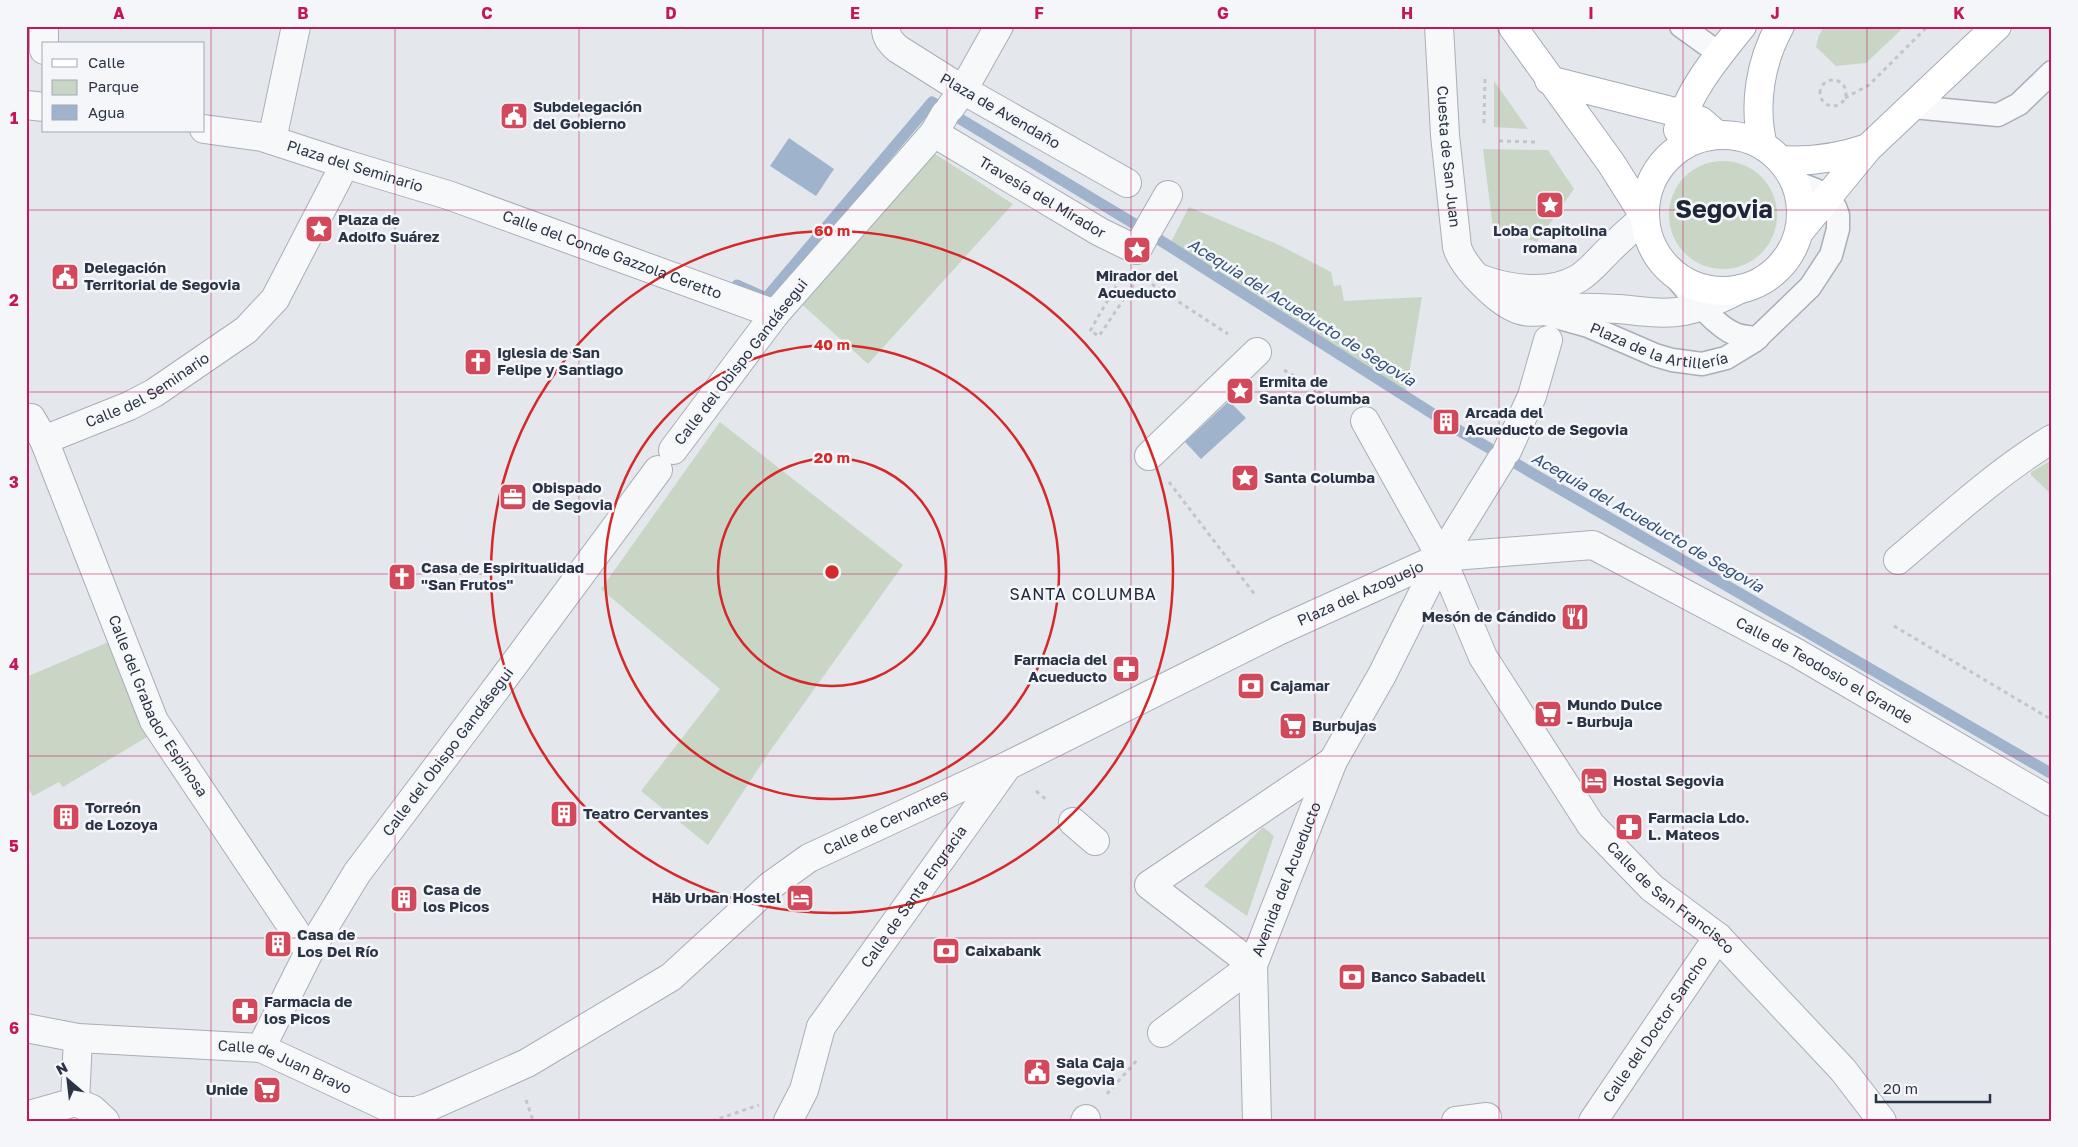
<svg xmlns="http://www.w3.org/2000/svg" width="2078" height="1147" font-family="'Golos Text',sans-serif">
	<rect width="100%" height="100%" fill="#e4e7ec"/>
	<path fill="#c9d6c5" d="M 1825,26 L 1905,26 L 1866,63 L 1836,66 L 1816,47 L 1819,35 Z
		M 1494,81 L 1528,129 L 1494,127 Z
		M 1483,149 L 1548,150 L 1574,189 L 1537,242 L 1493,228 Z
		M 932,152 L 1013,204 L 868,364 L 797,300 Z
		M1669 215a54 54 0 1 1 108 0a54 54 0 1 1-108 0Z
		M 1189,207 L 1277,244 L 1331,272 L 1334,286 L 1341,285 L 1344,301 L 1422,297 L 1406,392 L 1171,242 Z
		M 720,422 L 903,565 L 770,751 L 708,845 L 641,791 L 720,689 L 601,589 Z
		M 2052,460 L 2052,495 L 2031,475 L 2031,472 Z
		M 111,641 L 147,737 L 63,787 L 59,782 L 33,796 L 29,790 L 26,792 L 26,677 Z
		M 1263,827 L 1274,836 L 1247,916 L 1204,886 Z"/>
	<path fill="#9fb4cc" d="M 789,138 L 834,169 L 816,196 L 770,166 Z
		M 1229,401 L 1246,418 L 1201,459 L 1185,442 Z"/>
	<g fill="none" stroke-linecap="round" stroke-linejoin="round">
		<path stroke="#9fb4cc" stroke-width="11" d="M 737,285 L 766,298 L 932,102 L 1133,223 L 1463,433 L 2052,774"/>
		<defs>
			<g id="service">
				<path d="M 1681,26 L 1720,54"/>
				<path d="M 1913,107 L 1998,115 L 2019,104 L 2052,72"/>
				<path d="M 1671,272 C 1686,289 1714,326 1735,334 C 1742,337 1750,337 1758,338"/>
				<path id="s1" d="M 1545,314 L 1588,326 L 1655,355 L 1672,360 L 1702,364 L 1726,358 L 1754,341 L 1810,287 L 1831,255 L 1838,229 L 1838,215 L 1835,207 L 1818,191 L 1795,182"/>
			</g>
			<g id="pedestrian">
				<path d="M 950,108 L 963,90 L 1127,183"/>
				<path id="s2" d="M 934,133 L 1100,232 L 1137,250 L 1145,235"/>
				<path d="M 1149,228 L 1168,195"/>
				<path d="M 775,314 L 934,133 L 945,114"/>
				<path id="s3" d="M 1365,421 L 1441,557 L 1483,657 L 1591,825 L 1652,888 L 1718,937 L 1843,1070 L 1882,1121"/>
				<path id="s4" d="M 44,440 L 154,721 L 309,952"/>
				<path d="M 1149,456 L 1257,352"/>
				<path d="M 1898,560 C 1948,518 1996,473 2052,439"/>
				<path d="M 1073,822 L 1095,841"/>
				<path id="s5" d="M 821,1027 L 1006,768"/>
				<path id="s6" d="M 26,1028 L 78,1038 L 261,1048 L 396,1111 L 416,1111 L 426,1108 L 527,1063 L 671,977 L 770,886 L 809,858 L 1007,766 L 1278,631 L 1441,557 L 1593,545 L 1795,652 L 2052,802"/>
				<path d="M 1162,1033 L 1253,965 L 1149,885 L 1333,761"/>
				<path d="M 261,1048 L 309,952 L 357,873 L 495,690"/>
				<path d="M 75,1102 L 92,1109 L 105,1121"/>
				<path d="M 26,1116 L 75,1102 L 78,1038"/>
				<path d="M 1085,1121 L 1086,1119"/>
				<path id="s7" d="M 1257,1121 L 1253,965 L 1333,761 L 1382,675 L 1441,557 L 1501,460"/>
				<path d="M 1456,1121 L 1487,1117"/>
				<path id="s8" d="M 1593,1121 L 1718,937"/>
			</g>
			<g id="minor">
				<path d="M 44,26 L 44,50"/>
				<path d="M 886,26 C 885,37 891,43 898,49 L 963,90 L 999,26"/>
				<path d="M 26,105 L 44,107"/>
				<path id="s9" d="M 204,129 L 262,137 L 345,164 L 448,195 L 775,314 L 673,450"/>
				<path d="M 272,140 L 296,26"/>
				<path id="s10" d="M 26,420 L 31,418 L 44,440 L 129,406 L 154,393 L 246,330 L 275,299 L 345,164"/>
				<path d="M 1507,451 L 1532,396 L 1548,340"/>
				<path d="M 495,690 L 658,470"/>
				<path d="M 788,1121 L 804,1090 L 821,1027"/>
			</g>
			<g id="tertiary">
				<path id="s11" d="M 1439,26 L 1445,135 L 1457,247 C 1463,267 1499,304 1520,310 C 1535,315 1554,308 1569,308 C 1586,307 1602,308 1619,309 C 1640,311 1663,315 1684,311 C 1704,307 1722,298 1740,289"/>
				<path d="M 1481,279 C 1511,290 1551,295 1579,278 C 1590,271 1599,260 1608,251 C 1620,239 1632,228 1645,217"/>
			</g>
			<path id="primary" d="M 1512,26 L 1611,163 L 1645,217
				M 1549,80 L 1683,114 L 1701,121 L 1717,135
				M 1678,130 C 1688,91 1717,57 1742,26
				M1645 213a78 78 0 1 1 156 0a78 78 0 1 1-156 0Z
				M 1763,146 C 1753,106 1760,62 1780,26
				M 1781,160 C 1812,162 1839,158 1868,148
				M 1799,232 L 1868,148 L 1997,26"/>
		</defs>
		<use href="#service" stroke="#a9aeb7" stroke-width="25"/>
		<use href="#pedestrian" stroke="#a9aeb7" stroke-width="30"/>
		<use href="#minor" stroke="#a9aeb7" stroke-width="30"/>
		<use href="#tertiary" stroke="#a9aeb7" stroke-width="30"/>
		<use href="#primary" stroke="#a3abb8" stroke-width="30"/>
		<path stroke="#c2c5cb" stroke-width="3" stroke-dasharray="4 4" stroke-linecap="butt" d="M1820 93a13 13 0 1 1 26 0a13 13 0 1 1-26 0Z
			M 1845,98 L 1869,85 L 1928,26
			M 1484,123 L 1485,78
			M 1499,141 L 1535,142
			M 1158,277 L 1153,285 L 1228,334
			M 1120,279 L 1090,331 L 1099,336 L 1134,284
			M 1284,370 L 1338,404
			M 1169,482 L 1256,596
			M 1894,626 L 2052,720
			M 1036,791 L 1048,801
			M 1107,1094 L 1139,1058
			M 526,1100 L 533,1121
			M 712,1121 L 759,1105"/>
		<use href="#service" stroke="#f7f8fa" stroke-width="22"/>
		<use href="#pedestrian" stroke="#f7f8fa" stroke-width="28"/>
		<use href="#minor" stroke="#f7f8fa" stroke-width="28"/>
		<use href="#tertiary" stroke="#f7f8fa" stroke-width="28"/>
		<use href="#primary" stroke="#fff" stroke-width="28"/>
	</g>
	<path fill="none" stroke="#c2185b" stroke-width="1" stroke-opacity="0.55" d="M 211,26 L 211,1121M 395,26 L 395,1121M 579,26 L 579,1121M 763,26 L 763,1121M 947,26 L 947,1121M 1131,26 L 1131,1121M 1315,26 L 1315,1121M 1499,26 L 1499,1121M 1683,26 L 1683,1121M 1867,26 L 1867,1121M 26,210 L 2052,210M 26,392 L 2052,392M 26,574 L 2052,574M 26,756 L 2052,756M 26,938 L 2052,938"/>
	<g fill="none" stroke="#d62828" stroke-width="2.5">
		<circle cx="832" cy="572" r="114"/>
		<circle cx="832" cy="572" r="227"/>
		<circle cx="832" cy="572" r="341"/>
	</g>
	<defs>
		<symbol id="civic-square" viewBox="-11 -11 22 22"><rect x="-9" y="-9" width="18" height="18" rx="4" fill="#d1495b" stroke="#f4f6f9"/><path d="M-.6-6.5H3V-4.5H.6V-3L4-1V1h2V6H-6V1h2V-1L-.6-3ZM-1.2 2.5V6h2.4V2.5Z" fill="#fff"/></symbol>
		<symbol id="sight-square" viewBox="-11 -11 22 22"><rect x="-9" y="-9" width="18" height="18" rx="4" fill="#d1495b" stroke="#f4f6f9"/><path d="M0-6L1.8-2.2L6-1.7L2.9 1.2L3.7 5.4L0 3.3L-3.7 5.4L-2.9 1.2L-6-1.7L-1.8-2.2Z" fill="#fff"/></symbol>
		<symbol id="church-square" viewBox="-11 -11 22 22"><rect x="-9" y="-9" width="18" height="18" rx="4" fill="#d1495b" stroke="#f4f6f9"/><path d="M-1.2-6h2.4v3.5h3.3v2.4h-3.3V6h-2.4V-.1h-3.3v-2.4h3.3Z" fill="#fff"/></symbol>
		<symbol id="building-square" viewBox="-11 -11 22 22"><rect x="-9" y="-9" width="18" height="18" rx="4" fill="#d1495b" stroke="#f4f6f9"/><path d="M-4-6H4V6H1V3H-1V6H-4ZM-2.5-4.3h1.7v1.8h-1.7ZM.8-4.3h1.7v1.8H.8ZM-2.5-1h1.7V.8h-1.7ZM.8-1h1.7V.8H.8Z" fill="#fff"/></symbol>
		<symbol id="office-square" viewBox="-11 -11 22 22"><rect x="-9" y="-9" width="18" height="18" rx="4" fill="#d1495b" stroke="#f4f6f9"/><path d="M-6-3h4V-5.5h4V-3h4V5H-6ZM-1-4.5V-3h2v-1.5ZM-6 0V1H6V0Z" fill="#fff"/></symbol>
		<symbol id="restaurant-square" viewBox="-11 -11 22 22"><rect x="-9" y="-9" width="18" height="18" rx="4" fill="#d1495b" stroke="#f4f6f9"/><path d="M-5-6h1v4h1v-4h1v4h1v-4h1v5L-1.5 .5V6h-2V.5L-5-1ZM5-6V6H3V1.5H1.5Q1.5-4 5-6Z" fill="#fff"/></symbol>
		<symbol id="pharmacy-square" viewBox="-11 -11 22 22"><rect x="-9" y="-9" width="18" height="18" rx="4" fill="#d1495b" stroke="#f4f6f9"/><path d="M-2-6h4v4h4v4h-4v4h-4v-4h-4v-4h4Z" fill="#fff"/></symbol>
		<symbol id="bank-square" viewBox="-11 -11 22 22"><rect x="-9" y="-9" width="18" height="18" rx="4" fill="#d1495b" stroke="#f4f6f9"/><path d="M-6-4H6V4H-6ZM0-2.3a2.3 2.3 0 1 0 0 4.6a2.3 2.3 0 1 0 0-4.6Z" fill="#fff"/></symbol>
		<symbol id="supermarket-square" viewBox="-11 -11 22 22"><rect x="-9" y="-9" width="18" height="18" rx="4" fill="#d1495b" stroke="#f4f6f9"/><path d="M-6-5.5h2.5l.6 2H6L4.5 2H-2.5L-4.4-4H-6ZM-1.5 3.2a1.3 1.3 0 1 0 .1 0ZM3 3.2a1.3 1.3 0 1 0 .1 0Z" fill="#fff"/></symbol>
		<symbol id="hotel-square" viewBox="-11 -11 22 22"><rect x="-9" y="-9" width="18" height="18" rx="4" fill="#d1495b" stroke="#f4f6f9"/><path d="M-6-4.5h1.5V1H6V5H4.5V3h-9V5H-6ZM-4 0a1.8 1.8 0 1 1 3.6 0ZM.5 0V-2.5h3Q6-2.5 6 0Z" fill="#fff"/></symbol>
	</defs>
	<g fill-rule="evenodd">
		<use href="#civic-square" x="498" y="100" width="32" height="32"/>
		<use href="#sight-square" x="1534" y="189" width="32" height="32"/>
		<use href="#sight-square" x="303" y="213" width="32" height="32"/>
		<use href="#sight-square" x="1121" y="234" width="32" height="32"/>
		<use href="#civic-square" x="49" y="261" width="32" height="32"/>
		<use href="#church-square" x="462" y="346" width="32" height="32"/>
		<use href="#sight-square" x="1224" y="375" width="32" height="32"/>
		<use href="#building-square" x="1430" y="406" width="32" height="32"/>
		<use href="#sight-square" x="1229" y="462" width="32" height="32"/>
		<use href="#office-square" x="497" y="481" width="32" height="32"/>
		<use href="#church-square" x="386" y="561" width="32" height="32"/>
		<use href="#restaurant-square" x="1559" y="601" width="32" height="32"/>
		<use href="#pharmacy-square" x="1110" y="653" width="32" height="32"/>
		<use href="#bank-square" x="1235" y="670" width="32" height="32"/>
		<use href="#supermarket-square" x="1532" y="698" width="32" height="32"/>
		<use href="#supermarket-square" x="1277" y="710" width="32" height="32"/>
		<use href="#hotel-square" x="1578" y="765" width="32" height="32"/>
		<use href="#building-square" x="548" y="798" width="32" height="32"/>
		<use href="#building-square" x="50" y="801" width="32" height="32"/>
		<use href="#pharmacy-square" x="1613" y="811" width="32" height="32"/>
		<use href="#hotel-square" x="784" y="882" width="32" height="32"/>
		<use href="#building-square" x="388" y="883" width="32" height="32"/>
		<use href="#building-square" x="262" y="928" width="32" height="32"/>
		<use href="#bank-square" x="930" y="935" width="32" height="32"/>
		<use href="#bank-square" x="1336" y="961" width="32" height="32"/>
		<use href="#pharmacy-square" x="229" y="995" width="32" height="32"/>
		<use href="#civic-square" x="1021" y="1056" width="32" height="32"/>
		<use href="#supermarket-square" x="251" y="1074" width="32" height="32"/>
	</g>
	<g text-anchor="middle" stroke-width="5" stroke-linejoin="round" paint-order="stroke">
		<g font-size="15" font-weight="bold" fill="#2b3445" stroke="#f4f6f9" text-anchor="start">
			<text x="533" y="112">Subdelegación<tspan x="533" dy="17">del Gobierno</tspan></text>
			<text x="338" y="225">Plaza de<tspan x="338" dy="17">Adolfo Suárez</tspan></text>
			<text x="1550" y="236" text-anchor="middle">Loba Capitolina<tspan x="1550" dy="17">romana</tspan></text>
			<text x="84" y="273">Delegación<tspan x="84" dy="17">Territorial de Segovia</tspan></text>
			<text x="1137" y="281" text-anchor="middle">Mirador del<tspan x="1137" dy="17">Acueducto</tspan></text>
			<text x="497" y="358">Iglesia de San<tspan x="497" dy="17">Felipe y Santiago</tspan></text>
			<text x="1259" y="387">Ermita de<tspan x="1259" dy="17">Santa Columba</tspan></text>
			<text x="1465" y="418">Arcada del<tspan x="1465" dy="17">Acueducto de Segovia</tspan></text>
			<text x="1264" y="483">Santa Columba</text>
			<text x="532" y="493">Obispado<tspan x="532" dy="17">de Segovia</tspan></text>
			<text x="421" y="573">Casa de Espiritualidad<tspan x="421" dy="17">"San Frutos"</tspan></text>
			<text x="1556" y="622" text-anchor="end">Mesón de Cándido</text>
			<text x="1107" y="665" text-anchor="end">Farmacia del<tspan x="1107" dy="17">Acueducto</tspan></text>
			<text x="1270" y="691">Cajamar</text>
			<text x="1567" y="710">Mundo Dulce<tspan x="1567" dy="17">- Burbuja</tspan></text>
			<text x="1312" y="731">Burbujas</text>
			<text x="1613" y="786">Hostal Segovia</text>
			<text x="85" y="813">Torreón<tspan x="85" dy="17">de Lozoya</tspan></text>
			<text x="583" y="819">Teatro Cervantes</text>
			<text x="1648" y="823">Farmacia Ldo.<tspan x="1648" dy="17">L. Mateos</tspan></text>
			<text x="423" y="895">Casa de<tspan x="423" dy="17">los Picos</tspan></text>
			<text x="781" y="903" text-anchor="end">Häb Urban Hostel</text>
			<text x="297" y="940">Casa de<tspan x="297" dy="17">Los Del Río</tspan></text>
			<text x="965" y="956">Caixabank</text>
			<text x="1371" y="982">Banco Sabadell</text>
			<text x="264" y="1007">Farmacia de<tspan x="264" dy="17">los Picos</tspan></text>
			<text x="1056" y="1068">Sala Caja<tspan x="1056" dy="17">Segovia</tspan></text>
			<text x="248" y="1095" text-anchor="end">Unide</text>
		</g>
		<g font-size="15" fill="#2b3445" stroke="#f4f6f9">
			<text transform="translate(1000 111) rotate(30)" y="5">Plaza de Avendaño</text>
			<text dy="5" stroke="none"><textPath href="#s11" startOffset="131">Cuesta de San Juan</textPath></text>
			<text dy="5" stroke="none"><textPath href="#s9" startOffset="156">Plaza del Seminario</textPath></text>
			<text dy="5" stroke="none"><textPath href="#s2" startOffset="126">Travesía del Mirador</textPath></text>
			<text dy="5" stroke="none"><textPath href="#s9" startOffset="428">Calle del Conde Gazzola Ceretto</textPath></text>
			<text dy="5" stroke="none"><textPath href="#s1" startOffset="120">Plaza de la Artillería</textPath></text>
			<text transform="translate(741 362) rotate(-52)" y="5">Calle del Obispo Gandásegui</text>
			<text dy="5" stroke="none"><textPath href="#s10" startOffset="146">Calle del Seminario</textPath></text>
			<text dy="5" stroke="none"><textPath href="#s6" startOffset="1488">Plaza del Azoguejo</textPath></text>
			<text dy="5" stroke="none"><textPath href="#s6" startOffset="1992">Calle de Teodosio el Grande</textPath></text>
			<text dy="5" stroke="none"><textPath href="#s4" startOffset="290">Calle del Grabador Espinosa</textPath></text>
			<text transform="translate(448 752) rotate(-53)" y="5">Calle del Obispo Gandásegui</text>
			<text dy="5" stroke="none"><textPath href="#s6" startOffset="961">Calle de Cervantes</textPath></text>
			<text dy="5" stroke="none"><textPath href="#s7" startOffset="248">Avenida del Acueducto</textPath></text>
			<text dy="5" stroke="none"><textPath href="#s5" startOffset="160">Calle de Santa Engracia</textPath></text>
			<text dy="5" stroke="none"><textPath href="#s3" startOffset="572">Calle de San Francisco</textPath></text>
			<text dy="5" stroke="none"><textPath href="#s8" startOffset="111">Calle del Doctor Sancho</textPath></text>
			<text dy="5" stroke="none"><textPath href="#s6" startOffset="264">Calle de Juan Bravo</textPath></text>
		</g>
		<g font-size="16" font-style="italic" fill="#34527a" stroke="#f4f6f9">
			<text transform="translate(1302 312) rotate(32)" y="6">Acequia del Acueducto de Segovia</text>
			<text transform="translate(1648 522) rotate(30)" y="6">Acequia del Acueducto de Segovia</text>
		</g>
		<g font-size="16" letter-spacing="1" fill="#1d2536" stroke="#f4f6f9">
			<text x="1083" y="600">SANTA COLUMBA</text>
		</g>
		<g font-size="25" font-weight="bold" fill="#1d2536" stroke="#f4f6f9">
			<text x="1724" y="218">Segovia</text>
		</g>
	</g>
	<circle cx="832" cy="572" r="8" fill="#d62828" stroke="#f4f6f9" stroke-width="2.5"/>
	<g font-size="15" text-anchor="middle" font-weight="bold" fill="#d62828" stroke="#f4f6f9" stroke-width="5" stroke-linejoin="round" paint-order="stroke">
		<text x="832" y="236">60 m</text>
		<text x="832" y="350">40 m</text>
		<text x="832" y="463">20 m</text>
	</g>
	<rect width="2078" height="1147" fill="none" stroke="#f4f6f9" stroke-width="55"/>
	<rect x="42" y="42" width="162" height="90" fill="#f4f6f9" stroke="#a4a8b1"/>
	<rect x="52" y="59" width="25" height="8" fill="#ffffff" stroke="#a4a8b1"/>
	<text x="88" y="68" font-size="15" fill="#2b3445">Calle</text>
	<rect x="52" y="80" width="25" height="15" fill="#c9d6c5" stroke="#a4a8b1"/>
	<text x="88" y="92" font-size="15" fill="#2b3445">Parque</text>
	<rect x="52" y="105" width="25" height="15" fill="#9fb4cc" stroke="#a4a8b1"/>
	<text x="88" y="118" font-size="15" fill="#2b3445">Agua</text>
	<g transform="translate(68 1080) rotate(332)" stroke="#f4f6f9" stroke-width="4" paint-order="stroke">
	<path d="M0-4L9 19L0 12L-9 19Z" fill="#2b3445"/>
	<text y="-8" font-size="14" font-weight="bold" text-anchor="middle" fill="#2b3445">N</text>
	</g>
	<path d="M1876 1094v8h114v-8" fill="none" stroke="#2b3445" stroke-width="2.5"/>
	<text x="1883" y="1094" font-size="15" fill="#2b3445" stroke="#f4f6f9" stroke-width="4" paint-order="stroke">20 m</text>
	<rect x="28" y="28" width="2022" height="1092" fill="none" stroke="#c2185b" stroke-width="2"/>
	<g font-size="16" text-anchor="middle" font-weight="bold" fill="#c2185b">
		<text x="119" y="19">A</text>
		<text x="303" y="19">B</text>
		<text x="487" y="19">C</text>
		<text x="671" y="19">D</text>
		<text x="855" y="19">E</text>
		<text x="1039" y="19">F</text>
		<text x="1223" y="19">G</text>
		<text x="1407" y="19">H</text>
		<text x="1591" y="19">I</text>
		<text x="1775" y="19">J</text>
		<text x="1959" y="19">K</text>
		<text x="14" y="124">1</text>
		<text x="14" y="306">2</text>
		<text x="14" y="488">3</text>
		<text x="14" y="670">4</text>
		<text x="14" y="852">5</text>
		<text x="14" y="1034">6</text>
	</g>
</svg>
